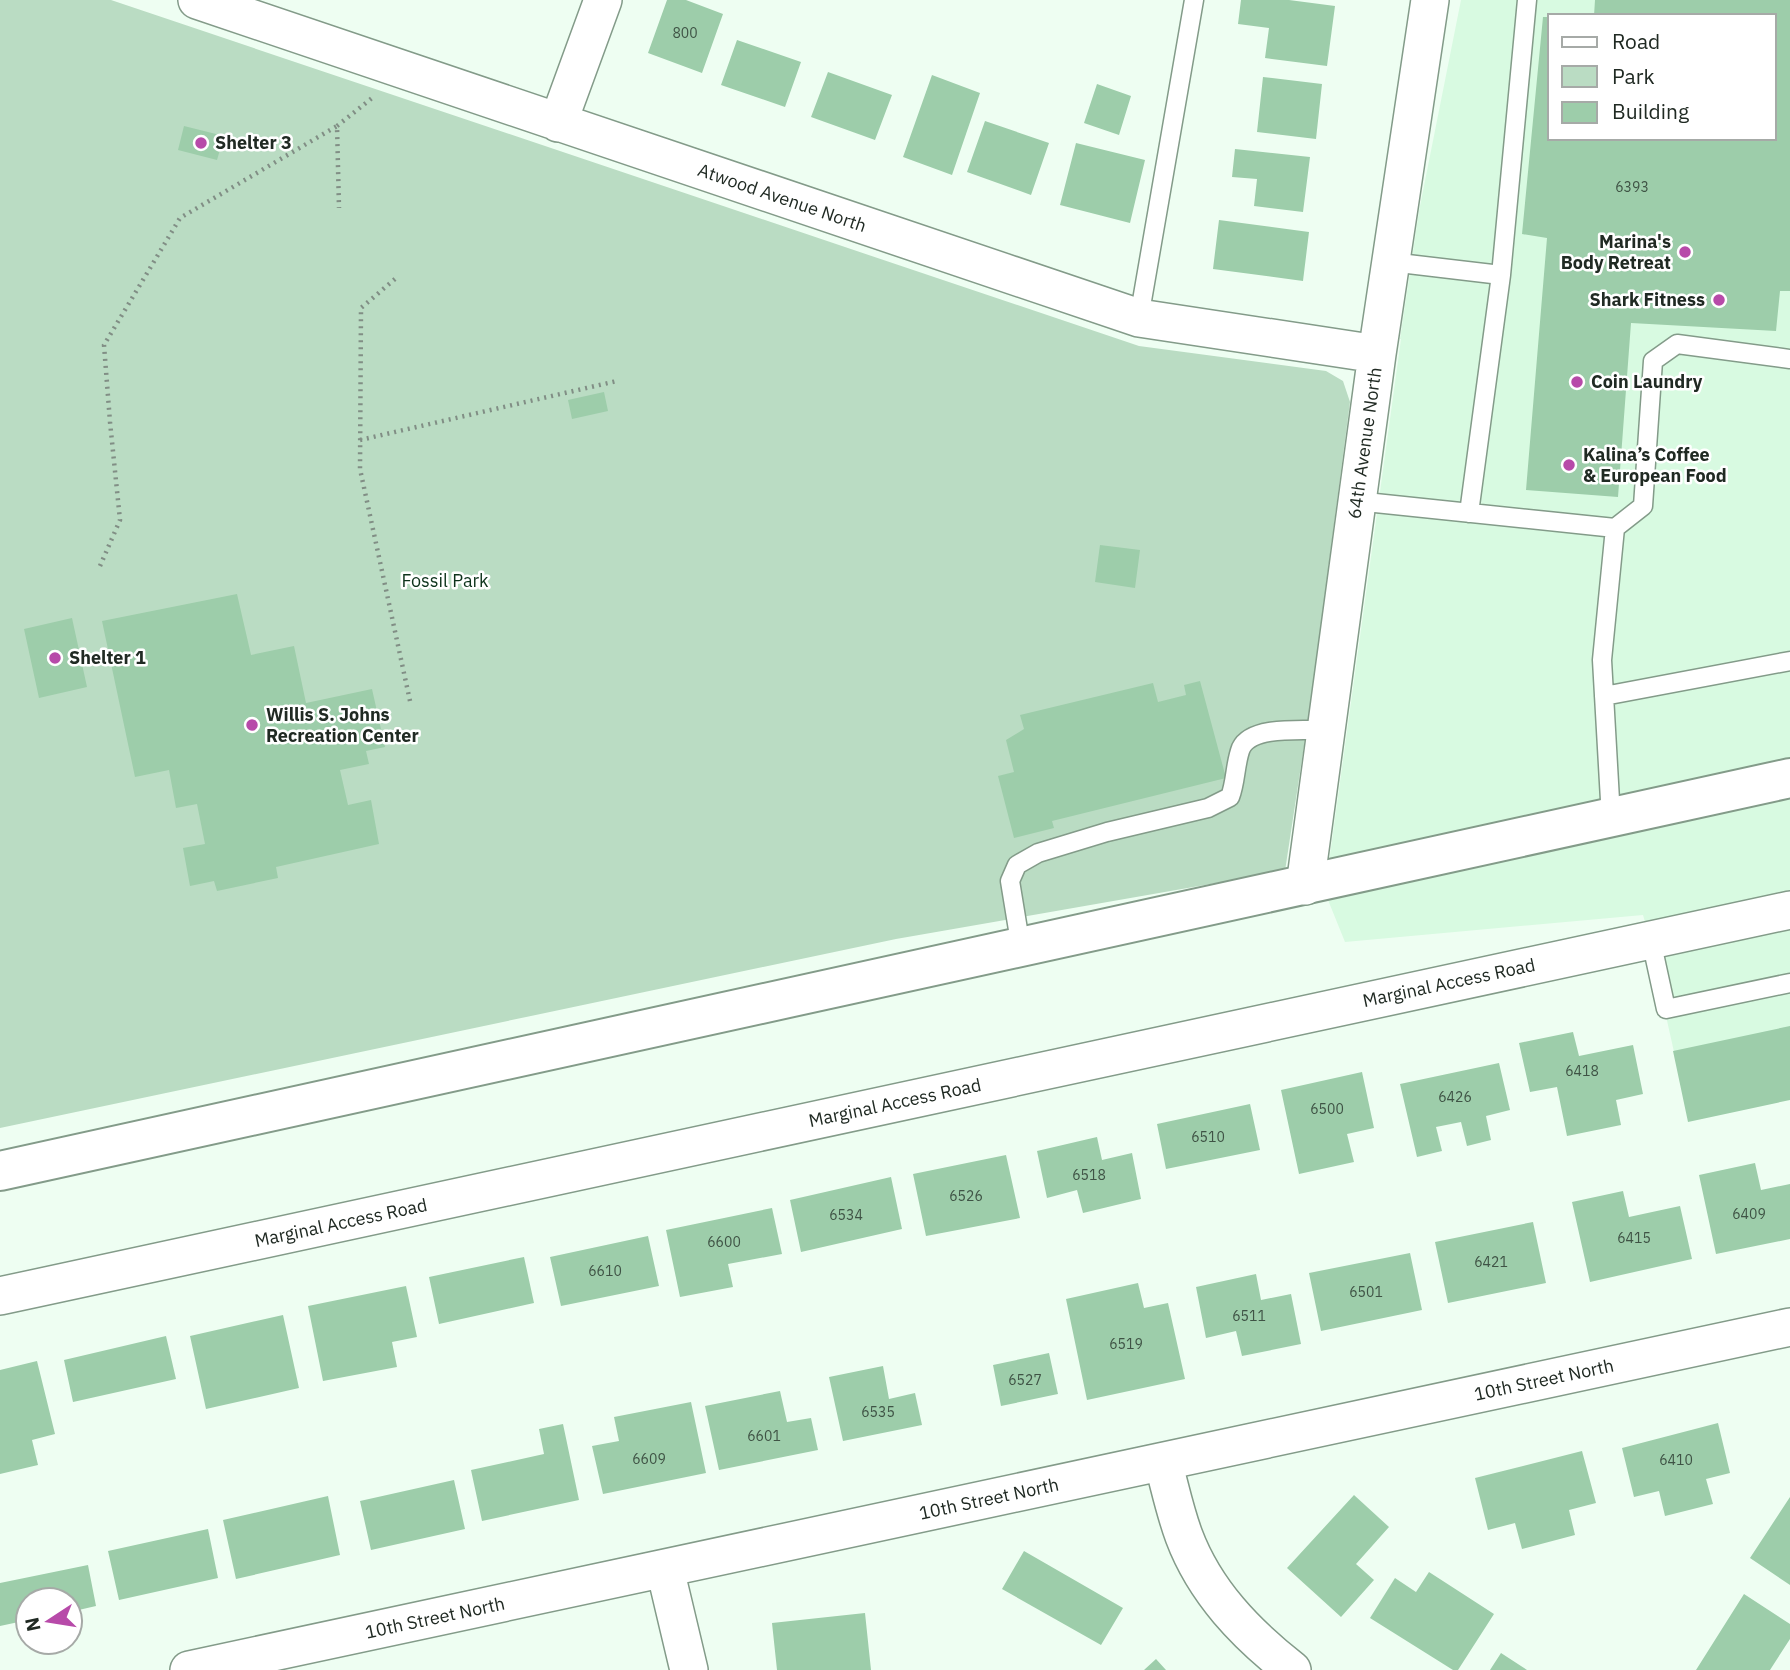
<svg xmlns="http://www.w3.org/2000/svg" width="1790" height="1670" font-family="'IBM Plex Sans',sans-serif">
	<rect width="100%" height="100%" fill="#eefef2"/>
	<path fill="#d8fae1" fill-rule="evenodd" d="M 1461,0 L 1616,0 L 1790,15 L 1790,759 L 1329,862 L 1401,339 L 1400,339 L 1419,211 ZM 1550,16 L 1774,16 L 1774,138 L 1550,138 Z
		M 1790,797 L 1790,890 L 1645,922 L 1643,915 L 1345,942 L 1328,900 Z
		M 1790,929 L 1790,1082 L 1685,1101 L 1653,958 Z"/>
	<path fill="#badcc3" d="M 0,0 L 111,0 L 1139,346 L 1326,371 L 1343,381 L 1350,402 L 1311,700 L 1285,871 L 896,939 L 0,1128 Z"/>
	<path fill="#9dcdaa" d="M 667,0 L 686,0 L 723,14 L 702,73 L 648,53 Z
		M 1241,0 L 1289,0 L 1335,6 L 1327,66 L 1265,58 L 1269,28 L 1238,24 Z
		M 1595,0 L 1790,0 L 1790,291 L 1780,291 L 1776,331 L 1631,323 L 1618,497 L 1526,490 L 1547,238 L 1522,234 L 1543,17 L 1550,17 L 1550,138 L 1774,138 L 1774,16 L 1594,16 Z
		M 737,40 L 801,62 L 785,107 L 721,85 Z
		M 828,72 L 892,95 L 875,140 L 811,117 Z
		M 932,75 L 980,93 L 952,175 L 903,157 Z
		M 1263,77 L 1322,84 L 1316,139 L 1257,132 Z
		M 1097,84 L 1131,96 L 1119,135 L 1084,123 Z
		M 985,121 L 1049,143 L 1031,195 L 967,172 Z
		M 184,126 L 224,136 L 217,160 L 178,150 Z
		M 1076,143 L 1145,160 L 1130,223 L 1060,205 Z
		M 1235,149 L 1310,157 L 1303,212 L 1254,206 L 1257,179 L 1232,177 Z
		M 1219,220 L 1309,232 L 1303,281 L 1213,269 Z
		M 604,392 L 608,411 L 572,419 L 568,400 Z
		M 1100,545 L 1140,550 L 1135,588 L 1095,582 Z
		M 237,594 L 251,655 L 294,646 L 306,703 L 372,689 L 385,747 L 366,751 L 369,764 L 340,770 L 348,805 L 371,800 L 379,844 L 276,867 L 278,878 L 217,891 L 214,881 L 190,886 L 183,848 L 205,844 L 197,804 L 176,808 L 169,770 L 135,777 L 102,621 Z
		M 72,618 L 87,687 L 39,698 L 24,629 Z
		M 1200,681 L 1226,778 L 1052,821 L 1054,828 L 1014,838 L 998,776 L 1014,772 L 1006,740 L 1024,729 L 1020,715 L 1153,683 L 1158,702 L 1186,695 L 1184,685 Z
		M 1790,1026 L 1790,1100 L 1688,1122 L 1673,1051 Z
		M 1573,1032 L 1579,1056 L 1633,1045 L 1643,1094 L 1616,1100 L 1621,1125 L 1567,1136 L 1557,1087 L 1530,1092 L 1519,1043 Z
		M 1499,1063 L 1510,1110 L 1486,1116 L 1491,1140 L 1467,1146 L 1461,1122 L 1436,1127 L 1442,1151 L 1417,1157 L 1400,1084 Z
		M 1362,1072 L 1374,1128 L 1347,1134 L 1354,1162 L 1299,1174 L 1281,1090 Z
		M 1250,1104 L 1260,1150 L 1166,1169 L 1157,1124 Z
		M 1097,1137 L 1102,1160 L 1132,1153 L 1141,1199 L 1083,1213 L 1077,1190 L 1047,1198 L 1037,1151 Z
		M 1006,1155 L 1020,1218 L 926,1236 L 913,1174 Z
		M 1755,1163 L 1761,1190 L 1790,1184 L 1790,1239 L 1716,1254 L 1699,1175 Z
		M 891,1177 L 902,1229 L 801,1252 L 790,1200 Z
		M 1623,1191 L 1629,1217 L 1680,1206 L 1692,1259 L 1590,1282 L 1572,1202 Z
		M 772,1208 L 782,1254 L 728,1264 L 733,1287 L 680,1297 L 666,1230 Z
		M 1533,1222 L 1546,1283 L 1448,1303 L 1435,1242 Z
		M 648,1236 L 659,1286 L 561,1306 L 550,1257 Z
		M 1410,1253 L 1422,1310 L 1321,1331 L 1309,1273 Z
		M 524,1257 L 534,1303 L 439,1324 L 429,1277 Z
		M 1256,1274 L 1261,1300 L 1291,1294 L 1301,1344 L 1242,1356 L 1236,1331 L 1206,1338 L 1196,1287 Z
		M 1138,1283 L 1144,1308 L 1168,1303 L 1185,1379 L 1087,1400 L 1066,1299 Z
		M 406,1286 L 417,1337 L 392,1342 L 397,1367 L 323,1381 L 308,1306 Z
		M 283,1315 L 299,1388 L 206,1409 L 190,1336 Z
		M 166,1336 L 176,1379 L 73,1402 L 64,1360 Z
		M 1049,1353 L 1058,1394 L 1001,1406 L 993,1365 Z
		M 37,1361 L 55,1434 L 32,1440 L 38,1465 L 0,1474 L 0,1370 Z
		M 883,1366 L 889,1399 L 915,1393 L 922,1425 L 843,1441 L 829,1377 Z
		M 780,1391 L 787,1422 L 811,1418 L 818,1450 L 719,1470 L 705,1406 Z
		M 691,1402 L 706,1473 L 603,1494 L 592,1446 L 619,1441 L 614,1417 Z
		M 1718,1423 L 1730,1473 L 1706,1479 L 1713,1504 L 1665,1516 L 1659,1491 L 1634,1497 L 1622,1448 Z
		M 563,1424 L 579,1500 L 482,1521 L 471,1470 L 544,1454 L 539,1429 Z
		M 1582,1451 L 1596,1503 L 1569,1510 L 1575,1535 L 1522,1549 L 1515,1523 L 1488,1530 L 1475,1478 Z
		M 454,1480 L 465,1529 L 371,1550 L 360,1501 Z
		M 1354,1495 L 1389,1527 L 1356,1564 L 1374,1580 L 1341,1617 L 1287,1568 Z
		M 328,1496 L 340,1555 L 236,1579 L 223,1520 Z
		M 1790,1497 L 1790,1585 L 1750,1558 Z
		M 208,1529 L 218,1578 L 119,1600 L 108,1551 Z
		M 1024,1551 L 1123,1608 L 1101,1645 L 1002,1589 Z
		M 88,1565 L 96,1606 L 70,1612 L 70,1600 L 28,1600 L 28,1620 L 0,1626 L 0,1583 Z
		M 1429,1572 L 1494,1614 L 1458,1670 L 1453,1670 L 1370,1618 L 1395,1578 L 1416,1592 Z
		M 1744,1594 L 1790,1624 L 1790,1639 L 1770,1670 L 1696,1670 Z
		M 865,1613 L 871,1670 L 777,1670 L 772,1623 Z
		M 1501,1653 L 1527,1670 L 1490,1670 Z
		M 1156,1659 L 1166,1670 L 1144,1670 Z"/>
	<g fill="none" stroke-linecap="round" stroke-linejoin="round">
		<defs>
			<path id="service" d="M 1391,262 L 1501,275 L 1527,0
				M 1139,318 L 1194,0
				M 1356,501 L 1615,528
				M 1469,513 L 1501,275
				M 1604,696 L 1790,661
				M 1611,818 L 1602,660 L 1615,528 L 1643,506 L 1653,361 L 1677,344 L 1790,359
				M 1651,940 L 1666,1009 L 1790,983
				M 1021,948 L 1010,881 L 1017,865 L 1038,853 L 1107,832 L 1208,808 L 1230,797 C 1236,782 1235,763 1241,748 C 1252,725 1304,731 1325,730"/>
			<path id="minor" d="M 197,0 L 1139,318 L 1377,354
				M 558,123 L 603,0
				M 1305,886 L 1377,354 L 1430,0
				M 0,1296 L 1790,910
				M 1163,1462 C 1170,1487 1175,1512 1184,1536 C 1205,1592 1246,1634 1292,1670
				M 665,1569 L 689,1670
				M 189,1670 L 1790,1327"/>
			<path id="secondary" d="M 0,1171 L 1790,778"/>
		</defs>
		<use href="#service" stroke="#839b89" stroke-width="21"/>
		<use href="#minor" stroke="#839b89" stroke-width="40"/>
		<use href="#secondary" stroke="#839b89" stroke-width="42"/>
		<path stroke="#818e85" stroke-width="4.5" stroke-dasharray="2 5" stroke-linecap="butt" d="M 337,126 L 372,98
			M 395,279 L 361,308 L 360,469 L 410,701
			M 360,440 L 617,381
			M 100,566 L 120,520 L 110,422 L 104,345 L 180,218 L 337,126 L 339,208"/>
		<use href="#service" stroke="#fff" stroke-width="18"/>
		<use href="#minor" stroke="#fff" stroke-width="37"/>
		<use href="#secondary" stroke="#fff" stroke-width="38"/>
	</g>
	<g fill="#b74aa9" stroke="#fff" stroke-width="2.5">
		<circle cx="201" cy="143" r="7"/>
		<circle cx="1685" cy="252" r="7"/>
		<circle cx="1719" cy="300" r="7"/>
		<circle cx="1577" cy="382" r="7"/>
		<circle cx="1569" cy="465" r="7"/>
		<circle cx="55" cy="658" r="7"/>
		<circle cx="252" cy="725" r="7"/>
	</g>
	<g text-anchor="middle" stroke-width="5" stroke-linejoin="round" paint-order="stroke">
		<g font-size="14" fill="#3f5345">
			<text x="685" y="38">800</text>
			<text x="1632" y="192">6393</text>
			<text x="1582" y="1076">6418</text>
			<text x="1455" y="1102">6426</text>
			<text x="1327" y="1114">6500</text>
			<text x="1208" y="1142">6510</text>
			<text x="1089" y="1180">6518</text>
			<text x="966" y="1201">6526</text>
			<text x="1749" y="1219">6409</text>
			<text x="846" y="1220">6534</text>
			<text x="1634" y="1243">6415</text>
			<text x="724" y="1247">6600</text>
			<text x="1491" y="1267">6421</text>
			<text x="605" y="1276">6610</text>
			<text x="1366" y="1297">6501</text>
			<text x="1249" y="1321">6511</text>
			<text x="1126" y="1349">6519</text>
			<text x="1025" y="1385">6527</text>
			<text x="878" y="1417">6535</text>
			<text x="764" y="1441">6601</text>
			<text x="649" y="1464">6609</text>
			<text x="1676" y="1465">6410</text>
		</g>
		<g font-size="18" font-weight="bold" fill="#202a23" stroke="#fff" text-anchor="start">
			<text x="215" y="149">Shelter 3</text>
			<text x="1671" y="248" text-anchor="end">Marina's<tspan x="1671" dy="21">Body Retreat</tspan></text>
			<text x="1705" y="306" text-anchor="end">Shark Fitness</text>
			<text x="1591" y="388">Coin Laundry</text>
			<text x="1583" y="461">Kalina’s Coffee<tspan x="1583" dy="21">&amp; European Food</tspan></text>
			<text x="69" y="664">Shelter 1</text>
			<text x="266" y="721">Willis S. Johns<tspan x="266" dy="21">Recreation Center</tspan></text>
		</g>
		<g font-size="18" fill="#202a23" stroke="#fff">
			<text transform="translate(782 198) rotate(19)" y="6">Atwood Avenue North</text>
			<text transform="translate(1365 443) rotate(-82)" y="6">64th Avenue North</text>
			<text transform="translate(1449 983) rotate(-12)" y="6">Marginal Access Road</text>
			<text transform="translate(895 1103) rotate(-12)" y="6">Marginal Access Road</text>
			<text transform="translate(341 1223) rotate(-12)" y="6">Marginal Access Road</text>
			<text transform="translate(1544 1380) rotate(-12)" y="6">10th Street North</text>
			<text transform="translate(989 1499) rotate(-12)" y="6">10th Street North</text>
			<text transform="translate(435 1618) rotate(-12)" y="6">10th Street North</text>
		</g>
		<g font-size="18" fill="#0d331b" stroke="#fff">
			<text x="445" y="587">Fossil Park</text>
		</g>
	</g>
	<rect x="1548" y="14" width="228" height="126" fill="#ffffff" stroke="#a6aaa7" stroke-width="2"/>
	<rect x="1562" y="37" width="35" height="10" fill="#ffffff" stroke="#a6aaa7" stroke-width="2"/>
	<text x="1612" y="49" font-size="21" fill="#202a23">Road</text>
	<rect x="1562" y="66" width="35" height="21" fill="#badcc3" stroke="#a6aaa7" stroke-width="2"/>
	<text x="1612" y="84" font-size="21" fill="#202a23">Park</text>
	<rect x="1562" y="102" width="35" height="21" fill="#9dcdaa" stroke="#a6aaa7" stroke-width="2"/>
	<text x="1612" y="119" font-size="21" fill="#202a23">Building</text>
	<g transform="translate(49 1621) rotate(258)"><circle r="33" fill="#ffffff" stroke="#a6aaa7" stroke-width="2"/>
	<path d="M0-5L12 26L0 18L-12 26Z" fill="#b74aa9"/>
	<text y="-10" font-size="19" font-weight="bold" text-anchor="middle" fill="#202a23">N</text>
	</g>
</svg>
